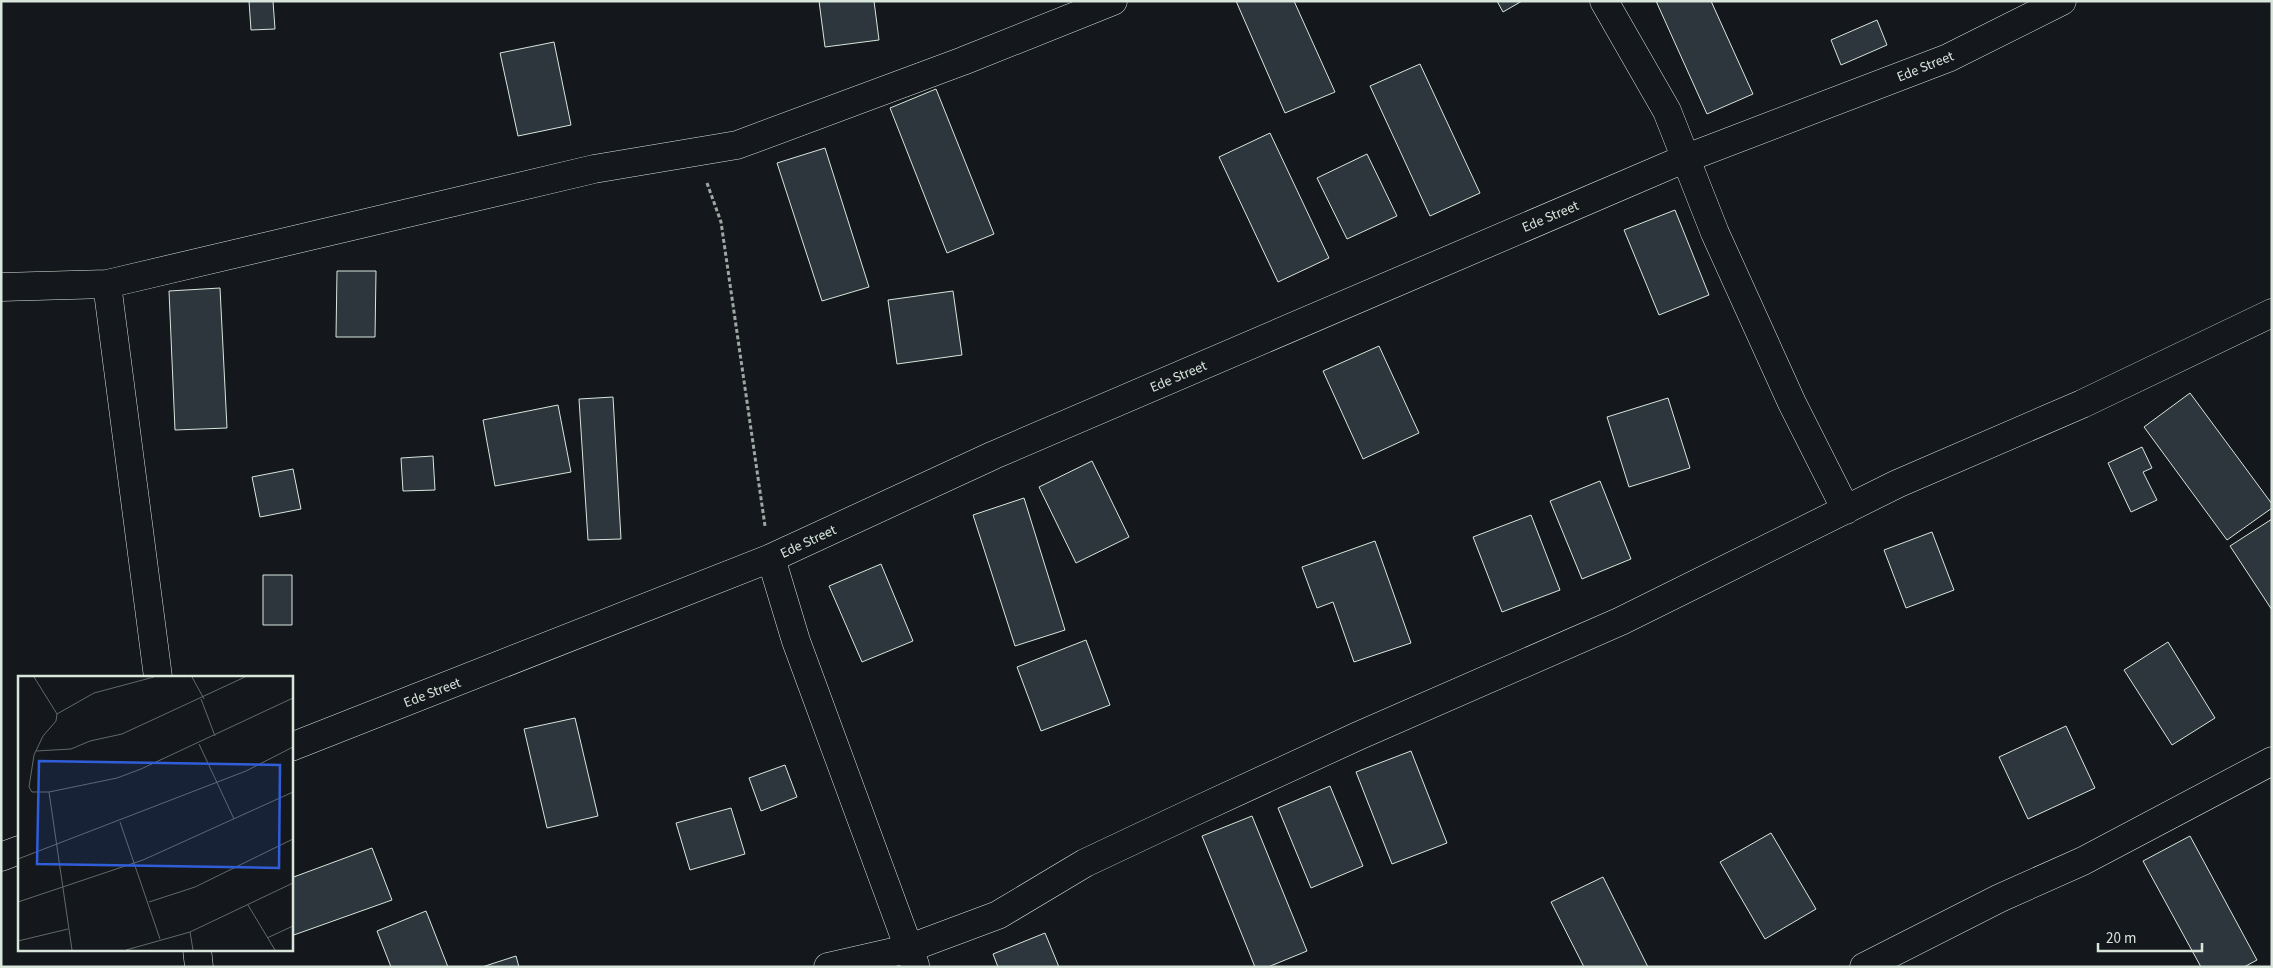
<svg xmlns="http://www.w3.org/2000/svg" width="2273" height="968" font-family="'Source Sans 3',sans-serif">
	<rect width="100%" height="100%" fill="#14181c"/>
	<path fill="#2c363c" stroke="#d8e6dc" d="M 249,1 L 273,1 L 275,29 L 251,30 Z
		M 819,1 L 874,1 L 879,40 L 825,47 Z
		M 1236,1 L 1294,1 L 1335,92 L 1285,113 Z
		M 1497,1 L 1522,1 L 1503,12 Z
		M 1656,1 L 1711,1 L 1753,94 L 1707,114 Z
		M 1877,20 L 1887,45 L 1841,65 L 1831,40 Z
		M 554,42 L 571,125 L 518,136 L 500,53 Z
		M 1420,64 L 1480,193 L 1430,216 L 1370,86 Z
		M 936,89 L 994,234 L 947,253 L 890,108 Z
		M 1270,133 L 1329,258 L 1278,282 L 1219,157 Z
		M 825,148 L 869,287 L 822,301 L 777,163 Z
		M 1367,154 L 1397,216 L 1347,239 L 1317,178 Z
		M 1675,210 L 1709,295 L 1659,315 L 1624,230 Z
		M 337,271 L 376,271 L 375,337 L 336,337 Z
		M 220,288 L 227,428 L 175,430 L 169,291 Z
		M 953,291 L 962,355 L 897,364 L 888,300 Z
		M 1379,346 L 1419,433 L 1363,459 L 1323,371 Z
		M 2190,393 L 2272,504 L 2272,508 L 2227,540 L 2144,427 Z
		M 613,397 L 621,539 L 588,540 L 579,399 Z
		M 1668,398 L 1690,468 L 1629,487 L 1607,417 Z
		M 558,405 L 571,472 L 495,486 L 483,420 Z
		M 2142,447 L 2152,468 L 2143,472 L 2157,500 L 2131,512 L 2108,463 Z
		M 433,456 L 435,490 L 403,491 L 401,458 Z
		M 1092,461 L 1129,537 L 1076,563 L 1039,487 Z
		M 293,469 L 301,509 L 260,517 L 252,477 Z
		M 1600,481 L 1631,559 L 1582,579 L 1550,501 Z
		M 1024,498 L 1065,630 L 1015,646 L 973,515 Z
		M 1531,515 L 1560,590 L 1502,612 L 1473,537 Z
		M 2272,519 L 2272,610 L 2230,546 Z
		M 1932,532 L 1954,590 L 1906,608 L 1884,550 Z
		M 1375,541 L 1411,643 L 1354,662 L 1333,602 L 1317,608 L 1302,567 Z
		M 881,564 L 913,641 L 862,662 L 829,586 Z
		M 263,575 L 292,575 L 292,625 L 263,625 Z
		M 1086,640 L 1110,705 L 1041,731 L 1017,667 Z
		M 2168,642 L 2215,718 L 2172,745 L 2124,670 Z
		M 575,718 L 598,816 L 547,828 L 524,729 Z
		M 2066,726 L 2095,788 L 2028,819 L 1999,757 Z
		M 1411,751 L 1447,843 L 1392,864 L 1356,772 Z
		M 785,765 L 797,797 L 761,811 L 749,778 Z
		M 1330,786 L 1363,866 L 1311,888 L 1278,808 Z
		M 731,808 L 745,854 L 690,870 L 676,823 Z
		M 1252,816 L 1307,951 L 1268,967 L 1255,967 L 1202,836 Z
		M 1771,833 L 1816,909 L 1765,939 L 1720,862 Z
		M 2190,836 L 2257,960 L 2244,967 L 2201,967 L 2143,861 Z
		M 372,848 L 392,900 L 291,936 L 291,878 Z
		M 1603,877 L 1648,967 L 1584,967 L 1551,902 Z
		M 426,911 L 448,967 L 391,967 L 377,931 Z
		M 1045,933 L 1059,967 L 998,967 L 993,954 Z
		M 516,956 L 519,967 L 482,967 Z"/>
	<g fill="none" stroke-linecap="round" stroke-linejoin="round">
		<defs>
			<path id="minor" d="M 1604,1 L 1667,111 L 1715,233 L 1792,403 L 1846,510
				M 107,284 L 158,677
				M 1,287 L 107,284 L 594,169 L 737,145 L 963,61 L 1113,1
				M 771,558 L 796,641 L 915,965
				M 291,747 L 771,558 L 994,455 L 1684,159 L 1948,58 L 2062,1
				M 1,857 L 19,850
				M 197,949 L 199,967
				M 828,967 L 907,949 L 998,915 L 1085,863 L 1189,814 L 1358,736 L 1621,621 L 1897,484 L 2082,404 L 2272,313
				M 1864,967 L 2000,898 L 2083,861 L 2272,761"/>
		</defs>
		<use href="#minor" stroke="#d8e6dc" stroke-width="29"/>
		<path stroke="#9da8a2" stroke-width="3" stroke-dasharray="4 2.5" stroke-linecap="butt" d="M 707,183 L 721,222 L 765,526"/>
		<use href="#minor" stroke="#14181c" stroke-width="28"/>
	</g>
	<g text-anchor="middle" stroke-width="4" stroke-linejoin="round" paint-order="stroke">
		<g font-size="14" fill="#d8e6dc" stroke="#14181c">
			<text transform="translate(1925 66) rotate(-22)" y="5">Ede Street</text>
			<text transform="translate(1550 216) rotate(-23)" y="5">Ede Street</text>
			<text transform="translate(1178 376) rotate(-23)" y="5">Ede Street</text>
			<text transform="translate(808 541) rotate(-25)" y="5">Ede Street</text>
			<text transform="translate(432 692) rotate(-21)" y="5">Ede Street</text>
		</g>
	</g>
	<g transform="translate(18 676)">
		<rect width="275" height="275" fill="#14181c"/>
		<path fill="none" stroke="#626a69" stroke-width="1" d="M 16,1 L 39,38 L 38,45 L 25,60 L 16,79 L 11,111 L 14,116 L 31,116 L 99,102 L 123,93 L 275,22M 174,1 L 186,23M 183,23 L 197,60M 39,38 L 76,17 L 136,1M 181,68 L 216,143M 18,75 L 53,73 L 72,65 L 104,58 L 227,1M 31,116 L 54,274M 102,146 L 142,263M 0,183 L 228,95 L 275,71M 0,226 L 125,184 L 275,116M 131,226 L 177,211 L 275,163M 230,229 L 257,274M 172,256 L 175,274M 249,262 L 275,250M 0,265 L 50,253M 108,274 L 172,256 L 275,207"/>
		<path fill="#305dd8" fill-opacity="0.15" stroke="#305dd8" stroke-width="2.5" d="M 21,85 L 262,89 L 261,192 L 19,188 Z"/>
		<rect width="275" height="275" fill="none" stroke="#d8e6dc" stroke-width="2.5"/>
	</g>
	<rect width="2273" height="968" fill="none" stroke="#d8e6dc" stroke-width="5"/>
	<path d="M2098 943v8h104v-8" fill="none" stroke="#d8e6dc" stroke-width="2.5"/>
	<text x="2106" y="943" font-size="15" fill="#d8e6dc" stroke="#14181c" stroke-width="4" paint-order="stroke">20 m</text>
</svg>
